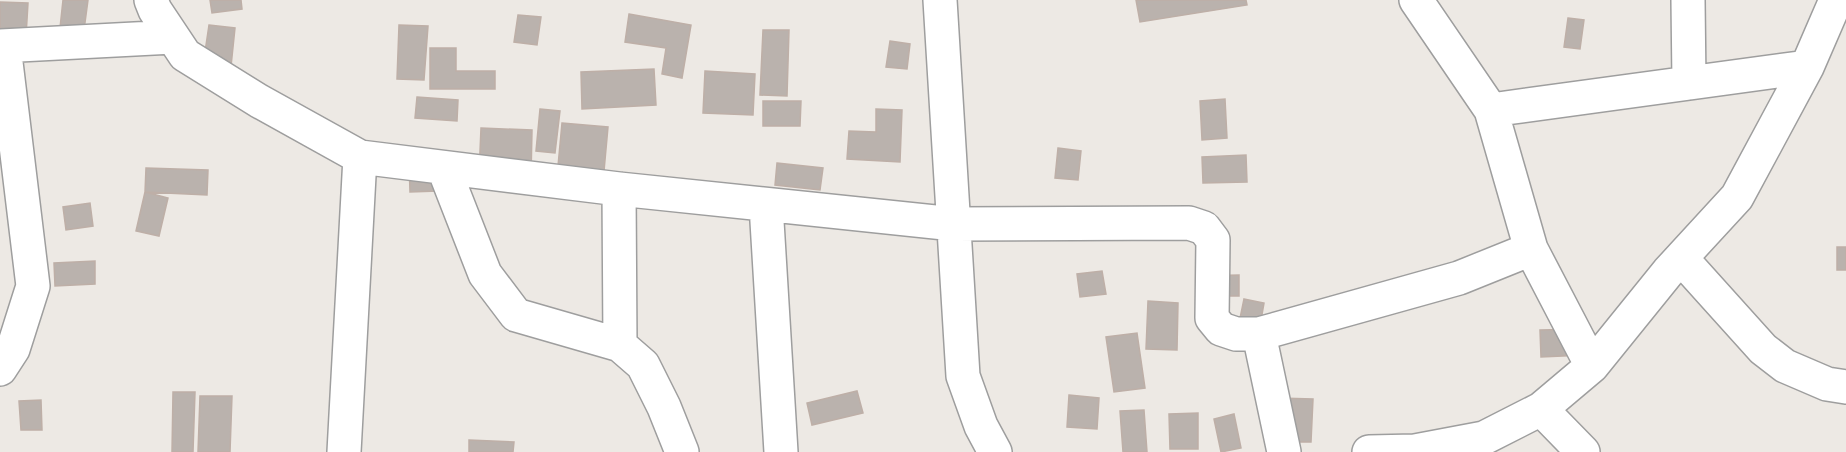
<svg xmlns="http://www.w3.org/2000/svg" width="1846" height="452" font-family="'DM Sans',sans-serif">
	<rect width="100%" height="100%" fill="#ede9e4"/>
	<path fill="#bab2ad" stroke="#beafa7" stroke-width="1.5" d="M 63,0 L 88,0 L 84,30 L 60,28 Z
		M 210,0 L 241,0 L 242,9 L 212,13 Z
		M 1136,0 L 1246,0 L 1247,5 L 1140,22 Z
		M 0,2 L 28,3 L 25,53 L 0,52 Z
		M 629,14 L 691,25 L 682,78 L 662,74 L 666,48 L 625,42 Z
		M 518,15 L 541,17 L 537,45 L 514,42 Z
		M 1568,18 L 1584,20 L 1580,49 L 1564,47 Z
		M 209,25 L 235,28 L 230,76 L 202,72 Z
		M 399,25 L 428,26 L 424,80 L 397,79 Z
		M 763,30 L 789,30 L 787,96 L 760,95 Z
		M 890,41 L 910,44 L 907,69 L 886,67 Z
		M 430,48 L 456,48 L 456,71 L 495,71 L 495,89 L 430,89 Z
		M 654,69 L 656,105 L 582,109 L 581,72 Z
		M 705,71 L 755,74 L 753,115 L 703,113 Z
		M 417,97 L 458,100 L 457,121 L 415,118 Z
		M 1225,99 L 1227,138 L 1202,140 L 1200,101 Z
		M 763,101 L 801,101 L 800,126 L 763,126 Z
		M 540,109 L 560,111 L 555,153 L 536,151 Z
		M 876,109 L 902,110 L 900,162 L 847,159 L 849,131 L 876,132 Z
		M 562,123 L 608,127 L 604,171 L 558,166 Z
		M 481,128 L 532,130 L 531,177 L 479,175 Z
		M 1058,148 L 1081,151 L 1078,180 L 1055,178 Z
		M 1246,155 L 1247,182 L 1203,183 L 1202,157 Z
		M 438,158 L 438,191 L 410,192 L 409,159 Z
		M 777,163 L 823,168 L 820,190 L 775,185 Z
		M 146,168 L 208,170 L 207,195 L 145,192 Z
		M 145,192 L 168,198 L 159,236 L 136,231 Z
		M 90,203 L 93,226 L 66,230 L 63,207 Z
		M 1837,247 L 1846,247 L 1846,270 L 1837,270 Z
		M 95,261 L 95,284 L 55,286 L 54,263 Z
		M 1102,271 L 1106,294 L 1080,297 L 1077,274 Z
		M 1239,275 L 1239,296 L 1196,296 L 1196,276 Z
		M 1244,299 L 1264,303 L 1258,337 L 1237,333 Z
		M 1148,301 L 1178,303 L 1177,350 L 1146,349 Z
		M 1584,329 L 1585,355 L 1541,357 L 1540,330 Z
		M 1137,333 L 1145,388 L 1114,392 L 1106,337 Z
		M 857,391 L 863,413 L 812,425 L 807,403 Z
		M 173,392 L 195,392 L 193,452 L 172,452 Z
		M 1069,395 L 1099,398 L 1097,429 L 1067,427 Z
		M 200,396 L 232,396 L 230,452 L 198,452 Z
		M 1278,398 L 1313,399 L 1311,442 L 1276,442 Z
		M 41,400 L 42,430 L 21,430 L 19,401 Z
		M 1144,410 L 1147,452 L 1123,452 L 1120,411 Z
		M 1198,413 L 1198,449 L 1170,449 L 1169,414 Z
		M 1234,414 L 1241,448 L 1221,452 L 1214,419 Z
		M 469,440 L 514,442 L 513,452 L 469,452 Z"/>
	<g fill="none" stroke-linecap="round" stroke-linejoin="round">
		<defs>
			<path id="street" d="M 151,0 L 155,10 L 185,55 L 259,101 L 360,157 L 619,189 L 954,224 L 1189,223 L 1204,228 L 1213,240 L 1212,318 L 1221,329 L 1236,334 L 1259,334 L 1459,278 L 1531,249
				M 940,0 L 963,376 L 981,426 L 995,452
				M 1416,0 L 1491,110 L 1531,249 L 1592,366
				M 1688,0 L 1689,83
				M 0,46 L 173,37
				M 1491,110 L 1807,67
				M 444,169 L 485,274 L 516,315 L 620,345 L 643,365 L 664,407 L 682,452
				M 619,189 L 620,345
				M 766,205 L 781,452
				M 1681,258 L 1763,349 L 1785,366 L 1827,384 L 1846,387
				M 1259,334 L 1284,452
				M 0,369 L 13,349 L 33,286 L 4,46
				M 1541,409 L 1583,452
				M 344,452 L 360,157
				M 1369,452 L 1415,451 L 1484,438 L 1541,409 L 1592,366 L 1668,272 L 1737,197 L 1807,67 L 1836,0"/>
		</defs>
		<use href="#street" stroke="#9e9e9e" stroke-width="36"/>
		<use href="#street" stroke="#fff" stroke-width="33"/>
	</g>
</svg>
